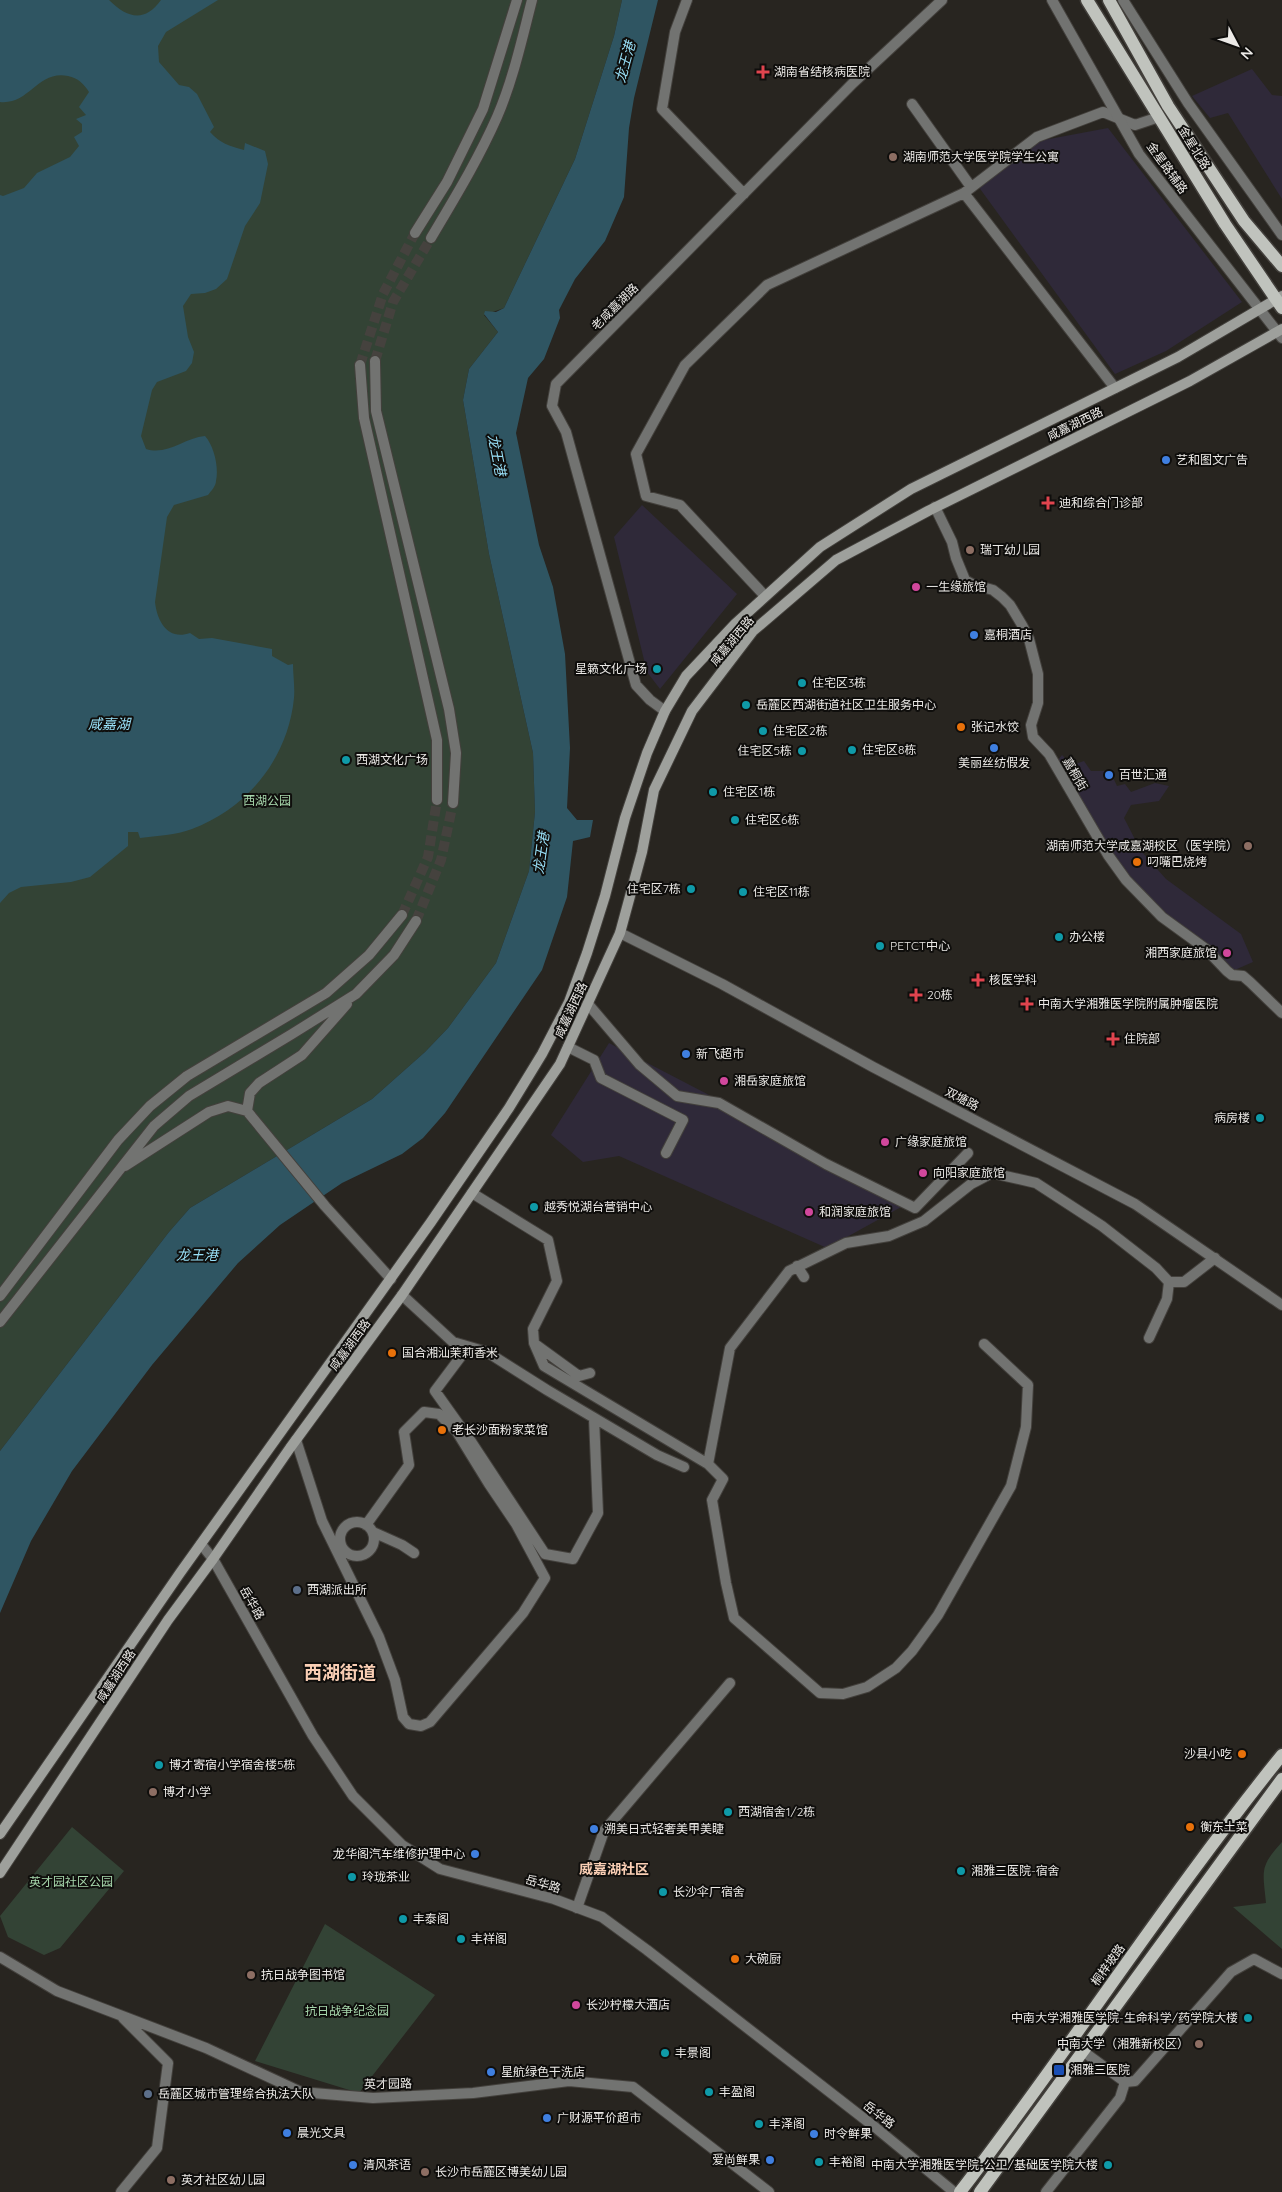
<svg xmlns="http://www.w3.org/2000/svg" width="1282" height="2192" font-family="Quicksand,'Noto Sans SC',sans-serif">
	<rect width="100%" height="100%" fill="#282520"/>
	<path fill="#2f2939" d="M 1252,69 L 1272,95 L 1282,96 L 1282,199 L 1228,113 L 1210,118 L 1192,96 Z
		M 1108,128 L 1242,302 L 1166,351 L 1115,374 L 978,186 L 1028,143 Z
		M 642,505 L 737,594 L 660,689 L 647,672 L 614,537 Z
		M 1062,755 L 1072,765 L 1084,761 L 1091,771 L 1110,771 L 1117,786 L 1125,784 L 1131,792 L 1155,783 L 1169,786 L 1159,801 L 1131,805 L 1124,818 L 1141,851 L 1166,879 L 1241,934 L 1253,962 L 1230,972 L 1180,929 L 1108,855 L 1055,764 Z
		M 609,1043 L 736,1109 L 823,1168 L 903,1206 L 827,1248 L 619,1156 L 583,1162 L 551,1135 Z"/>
	<path fill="#334335" d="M 0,0 L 622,0 L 614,36 L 575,159 L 504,308 L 484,315 L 498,332 L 469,369 L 463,400 L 489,554 L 533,753 L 535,812 L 529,871 L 496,963 L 448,1028 L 425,1052 L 372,1099 L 190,1208 L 169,1232 L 0,1451 Z
		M 72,1827 L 124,1871 L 60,1948 L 44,1955 L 8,1937 L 0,1916 Z
		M 1282,1842 L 1282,1949 L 1233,1907 L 1266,1903 C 1263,1871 1259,1867 1282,1842 Z
		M 325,1924 L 435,1995 L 359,2093 L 255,2061 Z"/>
	<path fill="#2f5562" d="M 0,0 L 109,0 C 126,17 144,24 161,0 L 218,0 L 166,32 L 158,46 L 159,62 L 179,85 L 189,87 L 197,94 L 214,127 L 210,132 C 220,143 229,146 244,150 L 245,143 L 265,151 L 268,164 L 260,203 L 245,226 L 227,279 L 216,289 L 205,293 L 191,294 L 183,306 L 188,337 L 194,352 L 192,363 L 186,371 L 157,382 L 152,390 L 141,436 L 146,449 C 167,456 184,438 205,436 C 214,446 219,467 216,481 C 216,486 211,491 208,495 L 174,505 L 167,517 L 155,602 C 157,621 168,641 190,633 L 199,639 L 212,638 L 272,649 L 272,656 L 288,665 L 293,664 C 293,675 295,687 294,698 C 288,758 248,808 192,829 C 176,835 157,836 140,838 L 138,832 L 128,832 L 128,846 L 90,877 L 71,882 L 21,887 L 9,893 L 0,903 L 0,195 L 3,196 L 24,188 L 37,173 L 70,157 L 79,146 L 74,137 L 82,132 L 82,124 L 76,119 L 86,115 L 79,107 L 89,92 C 84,84 78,78 68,76 C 37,70 30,105 0,102 Z
		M 622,0 L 658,0 L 634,98 L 629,128 L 624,197 L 605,241 L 575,279 L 559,310 L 560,318 L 544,359 L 528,378 L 516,433 L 539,545 L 553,587 L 565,654 L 570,748 L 567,808 L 577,820 L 593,820 L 590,837 L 573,841 L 567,897 L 542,970 L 445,1113 L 423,1138 L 402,1154 L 342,1183 L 280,1225 L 238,1263 L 152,1365 L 72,1471 L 31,1541 L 0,1613 L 0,1451 L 169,1232 L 190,1208 L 372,1099 L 425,1052 L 448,1028 L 496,963 L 529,871 L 535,812 L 533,753 L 489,554 L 463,400 L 469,369 L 498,332 L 484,314 L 485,311 L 496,312 L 504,308 L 575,159 L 614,36 Z"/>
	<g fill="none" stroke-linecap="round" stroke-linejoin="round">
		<path stroke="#45423e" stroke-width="10" stroke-dasharray="10 5" stroke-linecap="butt" d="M 375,361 L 393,302 L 431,238
			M 360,365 L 383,294 L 415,233
			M 402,915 L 428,857 L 437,800
			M 416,921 L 441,860 L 453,803"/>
		<defs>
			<path id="minor" d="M 687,0 L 675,32 L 662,109 L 744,194
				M 912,104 L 971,187
				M 964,193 L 1115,388
				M 415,233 L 447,182 L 483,109 L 517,0
				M 431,238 C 454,199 478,160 497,117 C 513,80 522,39 532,0
				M 375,361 L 376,411 L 449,709 L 456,753 L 453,803
				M 360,365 L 364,418 L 437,740 L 437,800
				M 935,507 L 952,542 L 956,558 L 965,580 L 972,584 L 993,590 L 1002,597 L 1010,605 L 1022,625 L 1029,639 L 1038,674 L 1038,703 L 1031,725 L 1033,737 L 1049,754 L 1108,855 L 1126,880 L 1162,917 L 1206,949 L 1227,971 L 1232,975 L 1243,976 L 1250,982 L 1282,1013
				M 765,596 L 680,505 L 646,496 L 636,454 L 685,365 L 767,285 L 964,193 L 1037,137 L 1103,112 L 1135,125 L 1159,117
				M 665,711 L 650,700 L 636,685 L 566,432 L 552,406 L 556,384 L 853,83 L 942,0
				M 588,1004 L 640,1065 L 677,1096 L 719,1103 L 826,1164 L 915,1208 L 968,1153
				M 568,1047 L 594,1060 L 601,1078 L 683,1120 L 666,1153
				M 247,1111 L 250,1093 L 259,1083 L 302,1055 L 347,1004
				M 125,1166 L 209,1112 L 228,1106 L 247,1111 L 325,1206 L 391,1279
				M 472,1193 L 548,1240 L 557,1281 L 533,1329 L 534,1343 L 544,1366 L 708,1464 L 723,1479 L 712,1500 L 726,1583 L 734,1618 L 820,1693 L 843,1694 L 867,1687 L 896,1668 L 912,1651 L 938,1615 L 1011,1486 L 1026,1427 L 1028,1385 L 984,1344
				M 797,1266 L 804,1277
				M 402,1295 L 453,1342 L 487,1352 L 547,1390 L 657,1455 L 684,1467
				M 0,1296 L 118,1140 L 150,1106 L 187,1076 L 326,993 L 369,955 L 402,915
				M 0,1322 L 154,1126 L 189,1096 L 292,1034 L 356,994 L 394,955 L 416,921
				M 1149,1338 L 1167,1299 L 1169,1282
				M 535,1344 L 579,1376 L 590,1373
				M 468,1347 L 435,1391 L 472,1443 L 545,1554 L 573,1559 L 598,1513 L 594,1418
				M 296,1440 L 322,1521 L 379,1637 L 395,1680 L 403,1717 L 409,1724 L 421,1726 L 430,1722 L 523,1613 L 545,1578 L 516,1524 L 489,1484 L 457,1432 L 439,1414 L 424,1412 L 404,1432 L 409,1465 L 366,1525
				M 708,1464 L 730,1348 L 789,1271 L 846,1243 L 889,1236 L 924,1221 L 971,1184 L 992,1173 L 1036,1183 L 1102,1226 L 1156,1268 L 1169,1282 L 1184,1282 L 1215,1258
				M340 1539a17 17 0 1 1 34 0a17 17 0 1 1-34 0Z
				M 373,1532 L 402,1545 L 414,1553
				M 577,1908 L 604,1831 L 730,1683
				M 0,1957 L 57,1991 L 206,2048 L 301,2092 L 373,2098 L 473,2093 L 569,2081 L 633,2087 L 769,2192
				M 1084,2052 L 1125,2082 L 1135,2081 L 1231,1972 L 1254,1959 L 1282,1974
				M 121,2192 L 157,2148 L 168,2063 L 123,2018
				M 1046,2192 L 1120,2098 L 1125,2082"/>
			<path id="tertiary" d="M 1052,0 L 1139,154 L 1282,338
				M 1123,0 L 1188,103 L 1282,235
				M 620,933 L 722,984 L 873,1067 L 1135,1204 L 1282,1305
				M 201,1544 L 213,1559 L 313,1736 L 353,1796 L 402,1845 L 440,1869 L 554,1899 L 602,1917 L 647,1950 L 876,2128 L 954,2192"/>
			<path id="secondary" d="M 0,1834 L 180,1573 L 431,1222 L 509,1108 L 542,1054 L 569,1002 L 587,953 L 605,896 L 625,818 L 647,753 L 665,711 L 686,676 L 735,624 L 820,547 L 911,489 L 1178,357 L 1282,296
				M 0,1873 L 168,1620 L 213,1559 L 290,1448 L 402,1295 L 560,1064 L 620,933 L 642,852 L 654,790 L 692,711 L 753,631 L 836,560 L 928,511 L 1190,381 L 1282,329"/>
			<path id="primary" d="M 1087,0 L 1225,224 L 1282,308
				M 1109,0 L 1168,106 L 1244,221 L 1282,266
				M 960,2192 C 1070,2049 1168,1896 1282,1755
				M 980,2192 L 1282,1779"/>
		</defs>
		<use href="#minor" stroke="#43403c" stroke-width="12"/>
		<use href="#tertiary" stroke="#43403c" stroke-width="12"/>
		<use href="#secondary" stroke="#43403c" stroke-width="12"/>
		<use href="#primary" stroke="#43403c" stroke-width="15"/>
		<use href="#minor" stroke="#727371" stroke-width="10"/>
		<use href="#tertiary" stroke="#727371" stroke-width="10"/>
		<use href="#secondary" stroke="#9ea09c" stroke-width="10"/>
		<use href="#primary" stroke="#c0c3bd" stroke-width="12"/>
	</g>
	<g fill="#e0444e" stroke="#0f0e0c" stroke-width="2">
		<path d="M760.5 64.5h5v5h5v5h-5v5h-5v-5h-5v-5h5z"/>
		<path d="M1045.5 495.5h5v5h5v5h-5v5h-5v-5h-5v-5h5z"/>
		<path d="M975.5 972.5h5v5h5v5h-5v5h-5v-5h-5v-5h5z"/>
		<path d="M913.5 987.5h5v5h5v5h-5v5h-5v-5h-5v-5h5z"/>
		<path d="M1024.5 996.5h5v5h5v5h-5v5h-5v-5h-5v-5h5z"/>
		<path d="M1110.5 1031.5h5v5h5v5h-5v5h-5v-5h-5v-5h5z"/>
	</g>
	<g fill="#8d6e63" stroke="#0f0e0c" stroke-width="2">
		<circle cx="893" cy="157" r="5"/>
		<circle cx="970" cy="550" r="5"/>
		<circle cx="1248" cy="846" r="5"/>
		<circle cx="153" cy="1792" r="5"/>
		<circle cx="251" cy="1975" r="5"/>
		<circle cx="1199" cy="2044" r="5"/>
		<circle cx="425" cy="2172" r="5"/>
		<circle cx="171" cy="2180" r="5"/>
	</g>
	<g fill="#3f7fe0" stroke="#0f0e0c" stroke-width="2">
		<circle cx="1166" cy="460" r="5"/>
		<circle cx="974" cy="635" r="5"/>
		<circle cx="994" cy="748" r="5"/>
		<circle cx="1109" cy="775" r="5"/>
		<circle cx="686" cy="1054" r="5"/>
		<circle cx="594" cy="1829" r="5"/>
		<circle cx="475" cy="1854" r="5"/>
		<circle cx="491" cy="2072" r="5"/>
		<circle cx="547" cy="2118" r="5"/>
		<circle cx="287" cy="2133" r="5"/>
		<circle cx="814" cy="2134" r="5"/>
		<circle cx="770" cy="2160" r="5"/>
		<circle cx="353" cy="2165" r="5"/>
	</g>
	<g fill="#d1479c" stroke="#0f0e0c" stroke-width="2">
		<circle cx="916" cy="587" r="5"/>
		<circle cx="1227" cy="953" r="5"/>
		<circle cx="724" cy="1081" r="5"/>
		<circle cx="885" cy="1142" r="5"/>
		<circle cx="923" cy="1173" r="5"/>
		<circle cx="809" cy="1212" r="5"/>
		<circle cx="576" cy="2005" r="5"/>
	</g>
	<g fill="#0f9aa8" stroke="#0f0e0c" stroke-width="2">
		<circle cx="657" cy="669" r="5"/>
		<circle cx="802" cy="683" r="5"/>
		<circle cx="746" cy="705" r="5"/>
		<circle cx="763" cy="731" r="5"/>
		<circle cx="852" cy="750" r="5"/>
		<circle cx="802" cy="751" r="5"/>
		<circle cx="346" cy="760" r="5"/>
		<circle cx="713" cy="792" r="5"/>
		<circle cx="735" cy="820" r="5"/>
		<circle cx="691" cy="889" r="5"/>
		<circle cx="743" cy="892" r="5"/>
		<circle cx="1059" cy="937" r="5"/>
		<circle cx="880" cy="946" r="5"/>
		<circle cx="1260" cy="1118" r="5"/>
		<circle cx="534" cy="1207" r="5"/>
		<circle cx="159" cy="1765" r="5"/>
		<circle cx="728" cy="1812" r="5"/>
		<circle cx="961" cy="1871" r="5"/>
		<circle cx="352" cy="1877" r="5"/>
		<circle cx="663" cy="1892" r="5"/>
		<circle cx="403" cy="1919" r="5"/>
		<circle cx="461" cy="1939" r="5"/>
		<circle cx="1248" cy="2018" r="5"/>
		<circle cx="665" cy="2053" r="5"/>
		<circle cx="709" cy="2092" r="5"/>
		<circle cx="759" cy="2124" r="5"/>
		<circle cx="819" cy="2162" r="5"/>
		<circle cx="1108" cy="2165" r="5"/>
	</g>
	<g fill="#e8710a" stroke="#0f0e0c" stroke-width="2">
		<circle cx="961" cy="727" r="5"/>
		<circle cx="1137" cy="862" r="5"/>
		<circle cx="392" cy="1353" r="5"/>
		<circle cx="442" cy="1430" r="5"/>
		<circle cx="1242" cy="1754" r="5"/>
		<circle cx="1190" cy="1827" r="5"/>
		<circle cx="735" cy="1959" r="5"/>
	</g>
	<g fill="#5c6f8a" stroke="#0f0e0c" stroke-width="2">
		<circle cx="297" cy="1590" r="5"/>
		<circle cx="148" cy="2094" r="5"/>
	</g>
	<rect fill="#1a4fb4" stroke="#0f0e0c" stroke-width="2" x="1053" y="2064" width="12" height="12" rx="2.5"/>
	<g text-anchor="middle" stroke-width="4" stroke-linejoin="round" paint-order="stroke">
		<g font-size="12" fill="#ebe9e6" stroke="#0f0e0c" text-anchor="start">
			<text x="774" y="76">湖南省结核病医院</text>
			<text x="903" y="161">湖南师范大学医学院学生公寓</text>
			<text x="1176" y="464">艺和图文广告</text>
			<text x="1059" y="507">迪和综合门诊部</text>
			<text x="980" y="554">瑞丁幼儿园</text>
			<text x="926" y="591">一生缘旅馆</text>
			<text x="984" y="639">嘉桐酒店</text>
			<text x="647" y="673" text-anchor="end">星籁文化广场</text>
			<text x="812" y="687">住宅区3栋</text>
			<text x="756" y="709">岳麓区西湖街道社区卫生服务中心</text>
			<text x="971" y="731">张记水饺</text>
			<text x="773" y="735">住宅区2栋</text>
			<text x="862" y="754">住宅区8栋</text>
			<text x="792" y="755" text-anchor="end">住宅区5栋</text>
			<text x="356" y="764">西湖文化广场</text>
			<text x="994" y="767" text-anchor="middle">美丽丝纺假发</text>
			<text x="1119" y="779">百世汇通</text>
			<text x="723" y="796">住宅区1栋</text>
			<text x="745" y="824">住宅区6栋</text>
			<text x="1238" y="850" text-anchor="end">湖南师范大学咸嘉湖校区（医学院）</text>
			<text x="1147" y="866">叼嘴巴烧烤</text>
			<text x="681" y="893" text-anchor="end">住宅区7栋</text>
			<text x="753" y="896">住宅区11栋</text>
			<text x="1069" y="941">办公楼</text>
			<text x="890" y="950">PETCT中心</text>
			<text x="1217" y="957" text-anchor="end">湘西家庭旅馆</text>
			<text x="989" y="984">核医学科</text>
			<text x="927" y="999">20栋</text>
			<text x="1038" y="1008">中南大学湘雅医学院附属肿瘤医院</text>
			<text x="1124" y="1043">住院部</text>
			<text x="696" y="1058">新飞超市</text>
			<text x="734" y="1085">湘岳家庭旅馆</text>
			<text x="1250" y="1122" text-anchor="end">病房楼</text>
			<text x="895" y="1146">广缘家庭旅馆</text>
			<text x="933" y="1177">向阳家庭旅馆</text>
			<text x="544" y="1211">越秀悦湖台营销中心</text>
			<text x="819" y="1216">和润家庭旅馆</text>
			<text x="402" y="1357">国合湘汕茉莉香米</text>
			<text x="452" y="1434">老长沙面粉家菜馆</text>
			<text x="307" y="1594">西湖派出所</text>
			<text x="1232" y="1758" text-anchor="end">沙县小吃</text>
			<text x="169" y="1769">博才寄宿小学宿舍楼5栋</text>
			<text x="163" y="1796">博才小学</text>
			<text x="738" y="1816">西湖宿舍1/2栋</text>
			<text x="1200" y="1831">衡东土菜</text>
			<text x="604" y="1833">溯美日式轻奢美甲美睫</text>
			<text x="465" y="1858" text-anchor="end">龙华阁汽车维修护理中心</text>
			<text x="971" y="1875">湘雅三医院-宿舍</text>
			<text x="362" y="1881">玲珑茶业</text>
			<text x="673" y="1896">长沙伞厂宿舍</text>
			<text x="413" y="1923">丰泰阁</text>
			<text x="471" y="1943">丰祥阁</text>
			<text x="745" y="1963">大碗厨</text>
			<text x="261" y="1979">抗日战争图书馆</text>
			<text x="586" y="2009">长沙柠檬大酒店</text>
			<text x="1238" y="2022" text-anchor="end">中南大学湘雅医学院-生命科学/药学院大楼</text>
			<text x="1189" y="2048" text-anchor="end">中南大学（湘雅新校区）</text>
			<text x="675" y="2057">丰景阁</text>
			<text x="1070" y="2074">湘雅三医院</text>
			<text x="501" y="2076">星航绿色干洗店</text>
			<text x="719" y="2096">丰盈阁</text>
			<text x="158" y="2098">岳麓区城市管理综合执法大队</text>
			<text x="557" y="2122">广财源平价超市</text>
			<text x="769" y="2128">丰泽阁</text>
			<text x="297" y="2137">晨光文具</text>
			<text x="824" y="2138">时令鲜果</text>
			<text x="760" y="2164" text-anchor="end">爱尚鲜果</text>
			<text x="829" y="2166">丰裕阁</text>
			<text x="363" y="2169">清风茶语</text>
			<text x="1098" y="2169" text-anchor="end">中南大学湘雅医学院-公卫/基础医学院大楼</text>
			<text x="435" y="2176">长沙市岳麓区博美幼儿园</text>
			<text x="181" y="2184">英才社区幼儿园</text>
		</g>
		<g font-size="12" fill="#ebe9e6" stroke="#0f0e0c">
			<text transform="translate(1194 148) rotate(58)" y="4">金星北路</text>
			<text transform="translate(1167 168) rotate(54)" y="4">金星路辅路</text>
			<text transform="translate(615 307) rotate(-45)" y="4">老咸嘉湖路</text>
			<text transform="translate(1075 424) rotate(-26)" y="4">咸嘉湖西路</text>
			<text transform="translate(732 641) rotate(-50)" y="4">咸嘉湖西路</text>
			<text transform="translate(1075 774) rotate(60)" y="4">嘉桐街</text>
			<text transform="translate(571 1010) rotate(-65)" y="4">咸嘉湖西路</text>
			<text transform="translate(962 1099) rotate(27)" y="4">双塘路</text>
			<text transform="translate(350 1345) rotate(-54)" y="4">咸嘉湖西路</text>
			<text transform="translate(252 1603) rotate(60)" y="4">岳华路</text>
			<text transform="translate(116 1676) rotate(-57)" y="4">咸嘉湖西路</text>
			<text transform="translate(543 1884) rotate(16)" y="4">岳华路</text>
			<text transform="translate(1108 1965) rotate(-54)" y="4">桐梓坡路</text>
			<text transform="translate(388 2084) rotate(-1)" y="4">英才园路</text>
			<text transform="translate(879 2115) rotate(38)" y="4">岳华路</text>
		</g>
		<g font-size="12" fill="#a7d7ac" stroke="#0f0e0c">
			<text x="267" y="805">西湖公园</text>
			<text x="71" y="1886">英才园社区公园</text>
			<text x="347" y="2015">抗日战争纪念园</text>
		</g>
		<g font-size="14" font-style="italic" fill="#98dff7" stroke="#0f0e0c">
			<text transform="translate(625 62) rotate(-75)" y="5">龙王港</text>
			<text transform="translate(497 455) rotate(79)" y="5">龙王港</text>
			<text x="109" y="729">咸嘉湖</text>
			<text transform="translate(541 853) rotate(-82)" y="5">龙王港</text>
			<text x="197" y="1260">龙王港</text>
		</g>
		<g font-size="14" font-weight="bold" fill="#f9ceb4" stroke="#0f0e0c">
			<text x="614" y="1874">威嘉湖社区</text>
		</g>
		<g font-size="18" font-weight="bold" fill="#f9ceb4" stroke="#0f0e0c">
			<text x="340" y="1679">西湖街道</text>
		</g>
	</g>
	<g transform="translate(1237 45) rotate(131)" stroke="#0f0e0c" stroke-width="4" paint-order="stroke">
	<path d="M0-4L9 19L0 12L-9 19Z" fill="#ebe9e6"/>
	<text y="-8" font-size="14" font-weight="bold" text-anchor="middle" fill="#ebe9e6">N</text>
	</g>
</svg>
